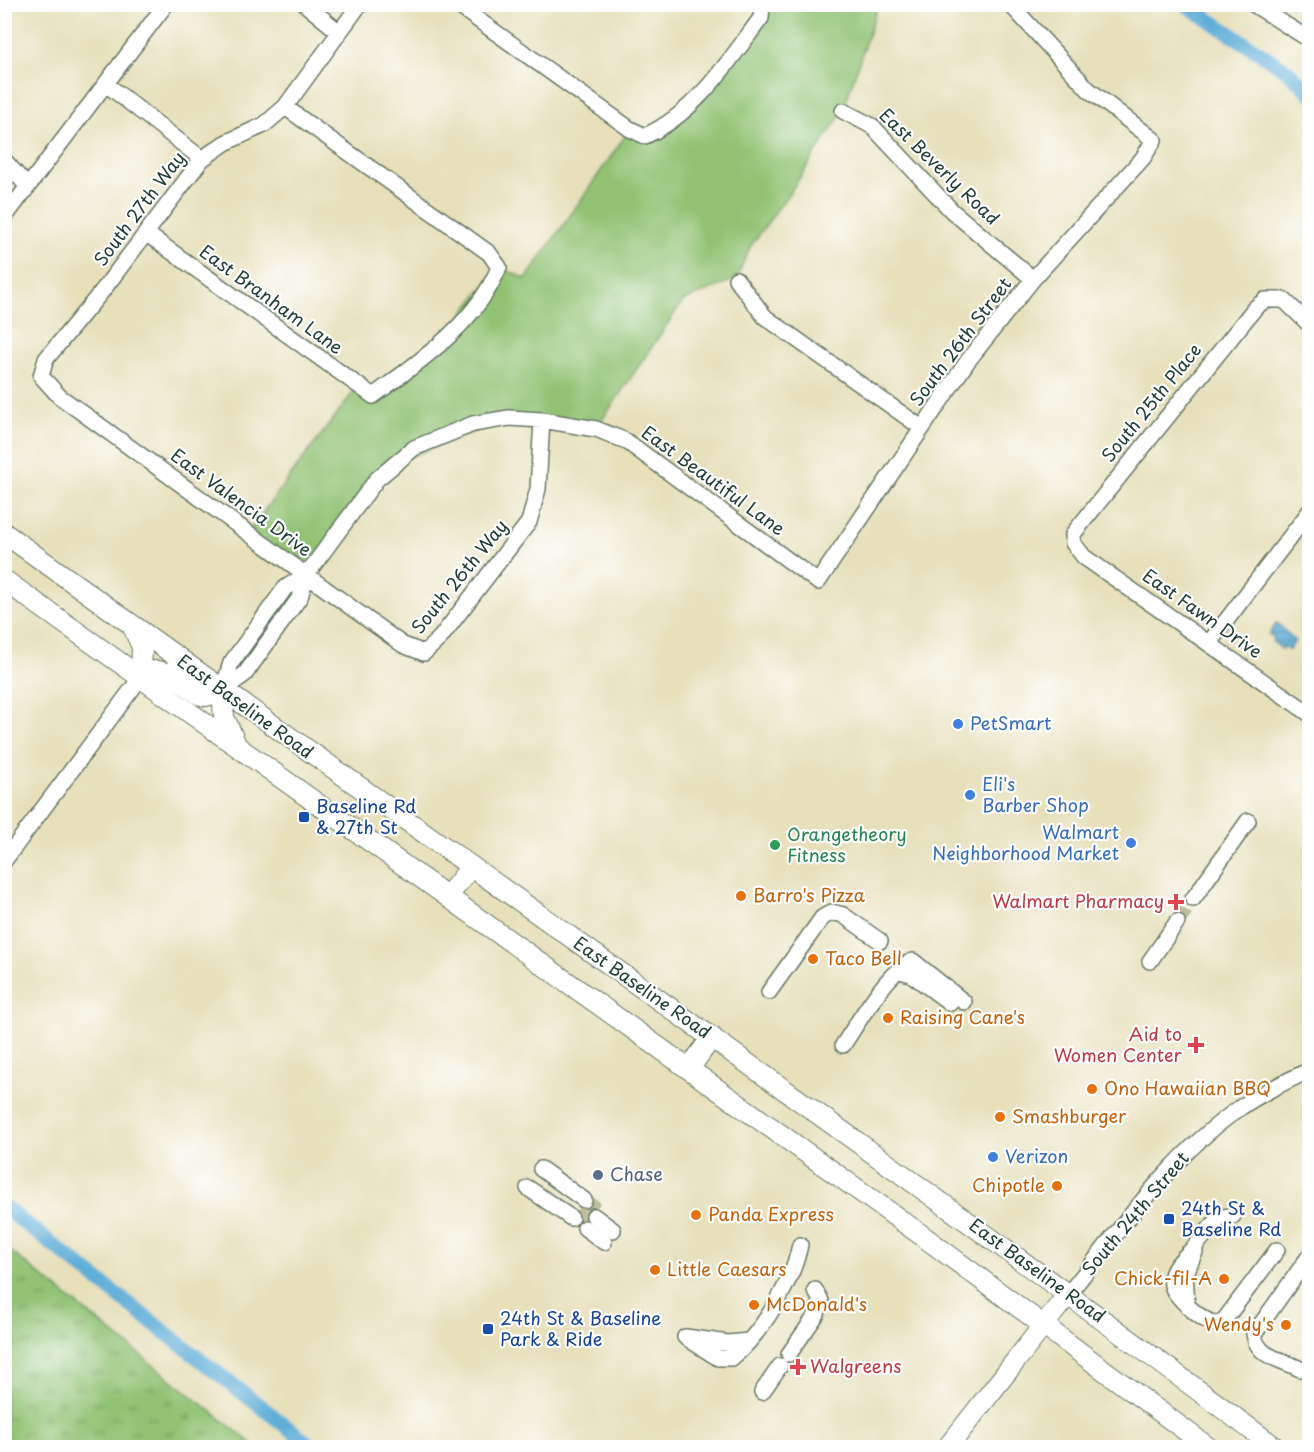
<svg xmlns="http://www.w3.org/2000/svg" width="1314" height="1452" font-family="'Playpen Sans',sans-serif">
	<defs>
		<pattern id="grass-tufts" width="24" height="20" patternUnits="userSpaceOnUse" patternTransform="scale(1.5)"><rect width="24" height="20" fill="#91c273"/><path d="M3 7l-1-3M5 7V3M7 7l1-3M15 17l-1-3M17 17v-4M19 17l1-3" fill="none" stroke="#769f5f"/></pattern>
		<pattern id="water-rules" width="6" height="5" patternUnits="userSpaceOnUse" patternTransform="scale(1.5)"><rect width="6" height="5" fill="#5eadd8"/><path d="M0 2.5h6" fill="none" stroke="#4d8eb0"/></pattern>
	</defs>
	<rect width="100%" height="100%" fill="#fff"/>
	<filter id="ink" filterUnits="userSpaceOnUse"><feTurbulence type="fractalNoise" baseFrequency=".0167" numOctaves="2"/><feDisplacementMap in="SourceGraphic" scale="12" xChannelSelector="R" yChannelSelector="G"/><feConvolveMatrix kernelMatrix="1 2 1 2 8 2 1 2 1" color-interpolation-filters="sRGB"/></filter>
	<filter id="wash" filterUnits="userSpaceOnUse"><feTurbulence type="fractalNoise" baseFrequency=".008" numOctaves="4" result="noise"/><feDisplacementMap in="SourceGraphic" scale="24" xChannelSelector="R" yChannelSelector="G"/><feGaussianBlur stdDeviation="1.35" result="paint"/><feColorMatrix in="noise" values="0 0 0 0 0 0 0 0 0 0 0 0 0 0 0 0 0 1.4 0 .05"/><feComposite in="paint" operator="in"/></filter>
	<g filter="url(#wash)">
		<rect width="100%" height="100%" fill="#e7e0bb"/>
		<path fill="url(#grass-tufts)" stroke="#588054" stroke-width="1.5" d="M 4,1247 L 5,1247 L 256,1447 L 5,1447 Z"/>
		<path fill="#91c273" stroke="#588054" stroke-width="1.5" d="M 764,4 L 878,5 L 843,111 L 795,185 L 750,247 L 736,279 L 683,301 L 596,429 L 509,418 L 396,462 L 307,574 L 249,531 L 358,386 L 373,396 L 436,349 L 499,267 L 526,279 L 630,129 L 645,136 L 707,90 Z"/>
		<path fill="url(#water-rules)" stroke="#3e7586" stroke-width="1.5" d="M 1277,623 L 1295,641 L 1289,650 L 1284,646 L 1282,649 L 1272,641 L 1274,638 L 1269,634 Z"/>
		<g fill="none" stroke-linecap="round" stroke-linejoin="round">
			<path stroke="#5eadd8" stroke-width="15" d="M 1185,4 L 1289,72 L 1310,93
				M 4,1207 L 314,1448"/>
		</g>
	</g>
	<g filter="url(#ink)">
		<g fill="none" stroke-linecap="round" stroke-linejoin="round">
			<path stroke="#bfbfa0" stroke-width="15" stroke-dasharray="15 8" stroke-linecap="butt" d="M 1177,922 L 1193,899
				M 584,1200 L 598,1210
				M 575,1213 L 589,1222"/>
			<defs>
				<path id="minor" d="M 305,4 L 339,32
					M 360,4 L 285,107 L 264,125 L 225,143 L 202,159 L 103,290 L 46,359 L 41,376 L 59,396 L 403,645 L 424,653 L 440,638 L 529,522 L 538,489 L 542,420
					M 456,4 L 630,129 L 645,136 C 696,113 728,62 761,18 L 762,4
					M 1253,4 L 1310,40
					M 106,84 L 202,159
					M 843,111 L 872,126 L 952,211 L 1033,279
					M 4,160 L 28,187
					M 4,218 L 166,4
					M 147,234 L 373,396 C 419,362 477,323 499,267 L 489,253 L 285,107
					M 736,279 L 765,317 L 922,428
					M 1310,325 L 1284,300 L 1265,300 L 1255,308 L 1073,534 L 1073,543 L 1084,557 L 1310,714
					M 1209,643 L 1310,511
					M 222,691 L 245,674 L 300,597 L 307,574 L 377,479 L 414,448 L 473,424 L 509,418 L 542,420 L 596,429 L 626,441 L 818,582 L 967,362 L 1033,279 L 1143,158 L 1154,140 L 1089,90 L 1010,4
					M 222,691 L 231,663 L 285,588 L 307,574
					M 4,861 L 141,677
					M 1193,899 L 1248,821
					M 1150,961 L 1177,922
					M 900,971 L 911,974 L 950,1003
					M 769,992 L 822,918 L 832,912 L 843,915 L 880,941
					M 843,1045 C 857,1024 890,967 913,961 L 964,1002
					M 541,1169 L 584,1200
					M 528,1188 L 571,1218
					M 594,1216 L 613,1230
					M 1233,1216 C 1228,1216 1224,1216 1220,1219 C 1211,1225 1205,1235 1198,1243 C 1189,1255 1168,1266 1172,1285 C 1174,1296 1205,1325 1217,1323 C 1219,1323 1224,1320 1225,1319 L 1277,1250
					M 585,1228 L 604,1242
					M 1069,1293 C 1121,1229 1169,1158 1237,1110 C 1259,1094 1285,1082 1310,1070
					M 1187,1303 L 1185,1275 L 1195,1252
					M 685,1337 L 718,1358 L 732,1358 C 762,1333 792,1283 800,1245
					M 686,1337 L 728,1343 L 748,1341
					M 789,1354 L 817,1314 L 821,1301 L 815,1290
					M 1300,1369 C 1282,1359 1257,1358 1254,1334 L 1310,1255
					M 762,1392 L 780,1366"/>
				<path id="major" d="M 4,533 C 428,838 857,1136 1276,1448
					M 4,580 L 920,1234 L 1209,1448
					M 132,625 L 142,647 L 141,677
					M 141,677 C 161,660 182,684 200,695 L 206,696 L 222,691
					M 222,691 L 224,717 L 235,742
					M 448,896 L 470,868
					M 689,1069 L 712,1037
					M 947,1448 L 1069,1293"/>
			</defs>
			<use href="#minor" stroke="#657663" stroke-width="18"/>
			<use href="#major" stroke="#657663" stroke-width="22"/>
			<use href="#minor" stroke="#fff" stroke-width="15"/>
			<use href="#major" stroke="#fff" stroke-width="20"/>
		</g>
	</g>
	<g fill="#3f7fe0" stroke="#fff" stroke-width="2">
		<circle cx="958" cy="724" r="6"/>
		<circle cx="970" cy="795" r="6"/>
		<circle cx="1131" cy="843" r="6"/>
		<circle cx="993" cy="1157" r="6"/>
	</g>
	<g fill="#1a4fb4" stroke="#fff" stroke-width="2">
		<rect x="298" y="811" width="12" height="12" rx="3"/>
		<rect x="1163" y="1213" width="12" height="12" rx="3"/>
		<rect x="482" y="1323" width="12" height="12" rx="3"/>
	</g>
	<circle fill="#2e9e5b" stroke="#fff" stroke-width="2" cx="775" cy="845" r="6"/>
	<g fill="#e8710a" stroke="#fff" stroke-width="2">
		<circle cx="741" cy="896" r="6"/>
		<circle cx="813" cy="959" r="6"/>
		<circle cx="888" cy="1018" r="6"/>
		<circle cx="1092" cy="1089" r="6"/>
		<circle cx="1000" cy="1117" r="6"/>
		<circle cx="1057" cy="1186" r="6"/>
		<circle cx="696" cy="1215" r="6"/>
		<circle cx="655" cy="1270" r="6"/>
		<circle cx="1224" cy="1279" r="6"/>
		<circle cx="754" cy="1305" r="6"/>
		<circle cx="1286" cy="1325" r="6"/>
	</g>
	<g fill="#e0444e" stroke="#fff" stroke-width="2">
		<path d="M1173 893h6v6h6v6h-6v6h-6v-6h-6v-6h6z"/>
		<path d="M1193 1036h6v6h6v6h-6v6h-6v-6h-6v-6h6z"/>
		<path d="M795 1358h6v6h6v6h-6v6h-6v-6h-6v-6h6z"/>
	</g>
	<circle fill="#5c6f8a" stroke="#fff" stroke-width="2" cx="598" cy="1175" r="6"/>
	<g text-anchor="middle" stroke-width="4.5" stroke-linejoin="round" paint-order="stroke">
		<g font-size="18" fill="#1f3d34" stroke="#fff">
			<text transform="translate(939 167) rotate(44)" y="6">East Beverly Road</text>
			<text transform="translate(140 209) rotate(-53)" y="6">South 27th Way</text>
			<text transform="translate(271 300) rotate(36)" y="6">East Branham Lane</text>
			<text transform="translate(961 342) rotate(-53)" y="6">South 26th Street</text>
			<text transform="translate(1152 403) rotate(-51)" y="6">South 25th Place</text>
			<text transform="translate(713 481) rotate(36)" y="6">East Beautiful Lane</text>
			<text transform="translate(241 503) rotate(36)" y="6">East Valencia Drive</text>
			<text transform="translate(460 577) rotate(-51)" y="6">South 26th Way</text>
			<text transform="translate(1202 614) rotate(35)" y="6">East Fawn Drive</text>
			<text transform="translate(245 707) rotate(36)" y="6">East Baseline Road</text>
			<text transform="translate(642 988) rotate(35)" y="6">East Baseline Road</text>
			<text transform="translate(1136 1214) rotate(-50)" y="6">South 24th Street</text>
			<text transform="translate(1037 1271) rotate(36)" y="6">East Baseline Road</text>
		</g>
		<g font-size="18" fill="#366cbe" stroke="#fff" text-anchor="start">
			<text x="970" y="730">PetSmart</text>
			<text x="982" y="791">Eli's<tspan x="982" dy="21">Barber Shop</tspan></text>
			<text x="1119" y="839" text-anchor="end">Walmart<tspan x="1119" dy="21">Neighborhood Market</tspan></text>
			<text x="1005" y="1163">Verizon</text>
		</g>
		<g font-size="18" fill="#164399" stroke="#fff" text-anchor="start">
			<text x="316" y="813">Baseline Rd<tspan x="316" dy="21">&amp; 27th St</tspan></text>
			<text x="1181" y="1215">24th St &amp;<tspan x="1181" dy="21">Baseline Rd</tspan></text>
			<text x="500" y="1325">24th St &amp; Baseline<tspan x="500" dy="21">Park &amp; Ride</tspan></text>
		</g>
		<g font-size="18" fill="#27864d" stroke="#fff" text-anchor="start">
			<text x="787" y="841">Orangetheory<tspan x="787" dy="21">Fitness</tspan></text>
		</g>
		<g font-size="18" fill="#c56008" stroke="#fff" text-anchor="start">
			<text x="753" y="902">Barro's Pizza</text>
			<text x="825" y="965">Taco Bell</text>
			<text x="900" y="1024">Raising Cane's</text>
			<text x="1104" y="1095">Ono Hawaiian BBQ</text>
			<text x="1012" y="1123">Smashburger</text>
			<text x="1045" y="1192" text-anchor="end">Chipotle</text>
			<text x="708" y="1221">Panda Express</text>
			<text x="667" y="1276">Little Caesars</text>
			<text x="1212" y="1285" text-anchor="end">Chick-fil-A</text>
			<text x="766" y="1311">McDonald's</text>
			<text x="1274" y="1331" text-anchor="end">Wendy's</text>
		</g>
		<g font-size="18" fill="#be3a42" stroke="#fff" text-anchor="end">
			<text x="1164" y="908">Walmart Pharmacy</text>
			<text x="1182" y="1041">Aid to<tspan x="1182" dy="21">Women Center</tspan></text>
			<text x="810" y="1373" text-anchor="start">Walgreens</text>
		</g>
		<g font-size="18" fill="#4e5e75" stroke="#fff" text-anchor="start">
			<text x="610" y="1181">Chase</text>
		</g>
	</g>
	<rect width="1314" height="1452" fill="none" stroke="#fff" stroke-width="24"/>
</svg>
